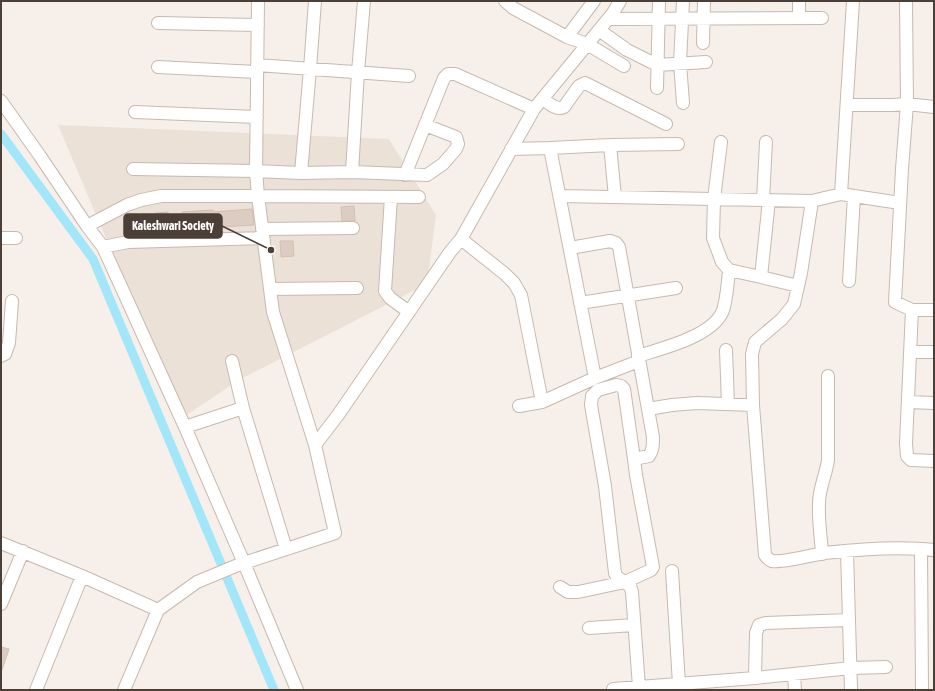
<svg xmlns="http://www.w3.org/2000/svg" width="935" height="691" font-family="'Asap Condensed',sans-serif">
	<rect width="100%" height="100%" fill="#f7f0ea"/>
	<path fill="#ebe1d7" d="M 58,125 L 389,139 L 436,215 L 427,284 L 239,380 L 182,418 Z"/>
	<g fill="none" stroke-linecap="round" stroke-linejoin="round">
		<path stroke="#a1e6f9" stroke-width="9" d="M 1,134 L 93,259 L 274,690"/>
	</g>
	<path fill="#ddccc1" stroke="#d6c0b0" d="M 354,206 L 355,221 L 342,221 L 341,207 Z
		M 252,209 L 254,225 L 221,227 L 221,225 L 183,228 L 182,212 L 213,210 L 213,212 Z
		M 168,212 L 169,227 L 156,228 L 155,213 Z
		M 280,241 L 293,241 L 294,256 L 281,257 Z
		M 1,647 L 9,649 L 2,670 L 1,670 Z"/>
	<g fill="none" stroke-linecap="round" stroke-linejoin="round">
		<defs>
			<path id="minor" d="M 505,1 L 513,8 L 567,37 L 587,44 L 624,66
				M 799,1 L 799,18
				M 906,1 L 907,104 L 902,169 L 895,302 L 912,310
				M 608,19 L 822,18
				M 158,23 L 258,25
				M 599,30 L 627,50 L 657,65 L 706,62
				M 567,37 L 594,1
				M 703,43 L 704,1
				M 257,65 L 409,76
				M 158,67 L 257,72
				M 657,88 L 659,1
				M 543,99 C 549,103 556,111 564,107 L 579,86 L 585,83 L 666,124
				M 1,101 L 40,156 L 87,226 L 103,247 L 185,427 L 244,563 L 297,690
				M 683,103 L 680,63 L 683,1
				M 847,105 L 893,105 L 907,104 L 934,107
				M 135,112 L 257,117
				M 721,142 L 714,199 L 713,238 L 722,262 L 729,270 L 761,277 L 769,200
				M 610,145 L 615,197
				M 550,148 L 610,145 L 678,144
				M 511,149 L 550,148 L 595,378
				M 133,169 L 256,171 L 301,173 L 352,172 L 427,175 L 443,164 L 456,149 L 458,144 L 456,137 L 425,125
				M 352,172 L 358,72 L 364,1
				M 301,173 L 310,69 L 315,1
				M 405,175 L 444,78 L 448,74 L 455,74 L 534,109
				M 841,194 L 853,1
				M 560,196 L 812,201 L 841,194 L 900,203
				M 391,197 L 385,291 L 390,298 L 409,312
				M 763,200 L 766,142
				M 812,201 L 801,273 L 794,304 L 782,319 L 755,342 L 752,354 L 753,405 L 765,555 C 767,558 769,560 772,561 C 783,563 812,555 824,553 C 860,549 898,546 934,550
				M 87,226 L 127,205 L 141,200 L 161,196 L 258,196 L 419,197
				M 262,229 L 353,228
				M 1,238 L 16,238
				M 461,239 L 505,274 L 514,283 L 521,295 L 542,402
				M 103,247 L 128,242 L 263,238
				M 761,277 L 798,286
				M 849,281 L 854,196
				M 270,289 L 357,288
				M 580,303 L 676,288
				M 934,310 L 912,310 L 906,443 L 907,456 L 911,460 L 934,461
				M 726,350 L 728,404
				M 910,352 L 934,352
				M 1,356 L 5,354 L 9,343 L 12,301
				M 638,356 C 663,348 718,335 724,307 C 727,295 728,282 729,270
				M 232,361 L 243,408 L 286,549
				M 908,402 L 934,403
				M 519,406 L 542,402 L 595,378 L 639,361
				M 648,409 L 672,405 L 697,403 L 753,405
				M 185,427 L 243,408
				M 315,445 L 338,415 L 450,252 L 461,239 L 534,109 L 613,13 L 620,1
				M 634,459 L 624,389 L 621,386 L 616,385 L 598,390 L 592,396 L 591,405 L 605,486 L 615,573 L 617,577 L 630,586 L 632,592 L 639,687
				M 1,543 L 82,576 L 158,610 L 124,690
				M 921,549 L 922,690
				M 847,551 L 851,690
				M 822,554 C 821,537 818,519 819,503 C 819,488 826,475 828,460 L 828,376
				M 672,571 L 679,684
				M 560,587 L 568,592 L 578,592 L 625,582 L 651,570 L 653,567 L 636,475 L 634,459 L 649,456 C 653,450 653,445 653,437 L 619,247 L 616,243 L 610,241 L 570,248
				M 1,604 L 23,551
				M 158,610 L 197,582 L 238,565 L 335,533 L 315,445 L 273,312 L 258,196 L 256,171 L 258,1
				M 589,628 L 634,625
				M 794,674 L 795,690
				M 755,678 L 756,633 L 759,625 L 766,623 L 849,620
				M 613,689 L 755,678 L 851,668 L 886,667
				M 36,690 L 82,576"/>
		</defs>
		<use href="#minor" stroke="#c7b9ae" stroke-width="14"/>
		<use href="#minor" stroke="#fff" stroke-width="12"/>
	</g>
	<path fill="none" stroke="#4c3f37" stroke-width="1.5" d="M271 250L222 226"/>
	<circle fill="#4c3f37" stroke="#fff" stroke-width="1.5" cx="271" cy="250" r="4"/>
	<rect fill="#4c3f37" stroke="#4c3f37" stroke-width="1.5" x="124" y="214" width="98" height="24" rx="4"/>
	<g font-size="12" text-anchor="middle" font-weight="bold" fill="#fff">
		<text x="173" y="230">Kaleshwari Society</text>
	</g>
	<rect width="935" height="691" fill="none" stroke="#4c3f37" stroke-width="4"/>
</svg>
